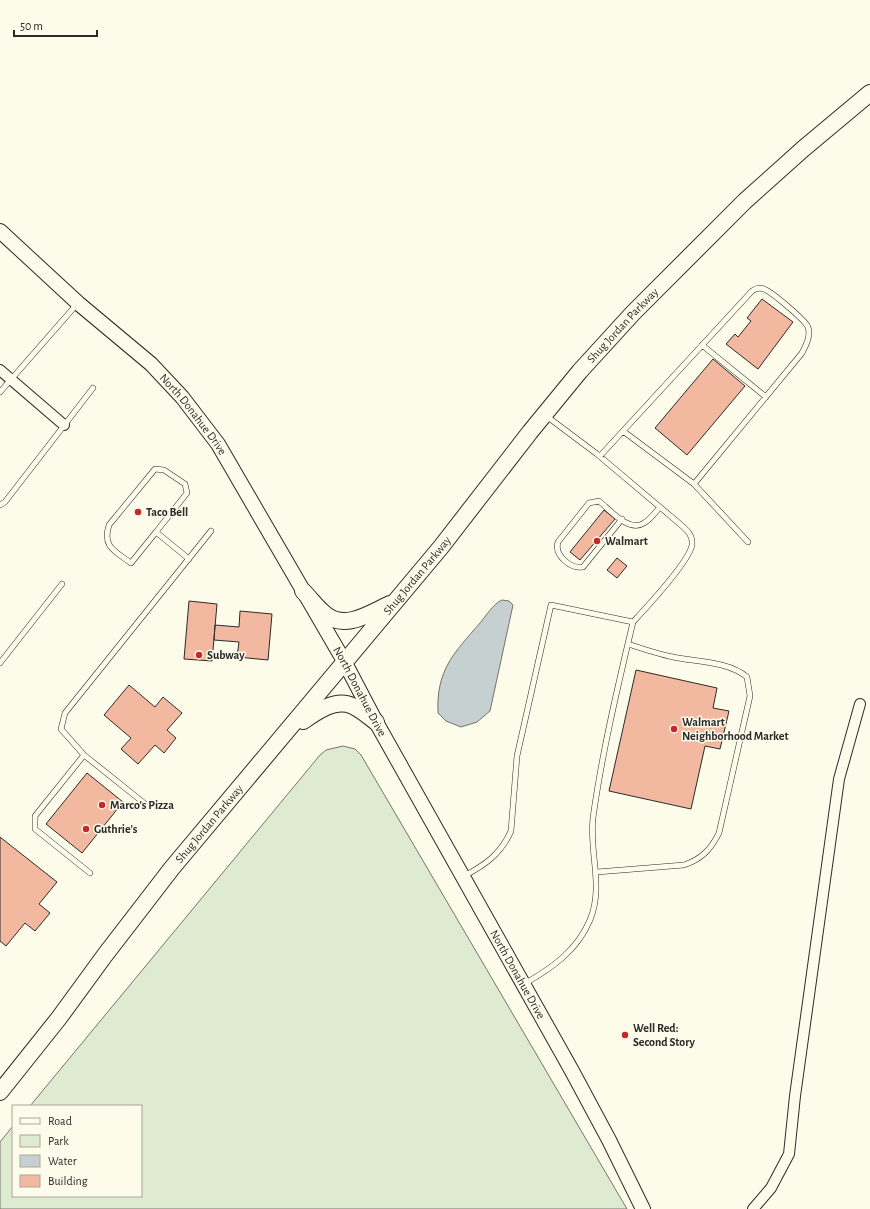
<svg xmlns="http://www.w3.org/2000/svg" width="870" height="1209" font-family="'Alegreya Sans',sans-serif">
	<rect width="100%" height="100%" fill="#fdfbea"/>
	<path fill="#deebd1" stroke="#74746e" d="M 343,746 L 355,749 L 361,755 L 627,1209 L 0,1209 L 0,1142 L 13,1126 L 13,1196 L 141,1196 L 141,1106 L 30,1106 L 320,755 L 326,750 Z"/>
	<path fill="#c7d0d0" stroke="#74746e" d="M 502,600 L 509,601 L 513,605 L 490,711 L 477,722 L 461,727 L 446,721 L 438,713 C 436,670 454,653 480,623 C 486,616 493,604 502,600 Z"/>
	<path fill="#f2b8a0" stroke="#2b2b2b" d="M 762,299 L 793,322 L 758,369 L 726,344 L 735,334 L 738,337 L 751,321 L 747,318 Z
		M 713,359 L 745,386 L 687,455 L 655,428 Z
		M 604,510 L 615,519 L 580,560 L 570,552 Z
		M 617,558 L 627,566 L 617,578 L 607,570 Z
		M 189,601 L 217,604 L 212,661 L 184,659 Z
		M 240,611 L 272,614 L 268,660 L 237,657 L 239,642 L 214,640 L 215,625 L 239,627 Z
		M 636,670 L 717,688 L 713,708 L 729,711 L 720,749 L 705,746 L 691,809 L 609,791 Z
		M 129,685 L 155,707 L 163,697 L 182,713 L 167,730 L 176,738 L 164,753 L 155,745 L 138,764 L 121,749 L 131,738 L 104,715 Z
		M 87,773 L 123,802 L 82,853 L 46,824 Z
		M 0,837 L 57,882 L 39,904 L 50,913 L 35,931 L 25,923 L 6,946 L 0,941 Z"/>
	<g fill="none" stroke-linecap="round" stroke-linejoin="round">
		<defs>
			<path id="lane" d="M 702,345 L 766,397
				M 0,392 L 78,303
				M 623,431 L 694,484 L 748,542
				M 600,456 L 752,291 C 756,288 761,287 766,290 C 774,294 805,320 808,327 C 811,336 806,345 802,353 L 694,484
				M 0,505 L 5,502 L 93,388
				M 622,519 L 583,567 C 570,569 554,555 558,542 L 589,503 L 599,501 C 610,510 629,533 644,523 C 650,520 655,513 660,507
				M 156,532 L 131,563 C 115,551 102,547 109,525 L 155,469 L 164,470 L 185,484 L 187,493 L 156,532 L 189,559
				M 0,663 L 62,584
				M 84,755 L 35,816 L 35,829 L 90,873
				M 144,803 L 84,755 L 61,729 L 65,713 L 211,531
				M 597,872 L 684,865 C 702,859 711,849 719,833 L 750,696 L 747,677 C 728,661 696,662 673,657 C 658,654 643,649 628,644
				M 464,876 C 485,865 501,854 511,831 L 517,756 L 551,605 L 633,622
				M 524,984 C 552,968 577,951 590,920 C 604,886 589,853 593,818 C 602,752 618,686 633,622 C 646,608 689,562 692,545 C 693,535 687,530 680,524 L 597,454 L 545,415"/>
			<path id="street" d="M 0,370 L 64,425
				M 753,1209 L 771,1188 L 789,1154 L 795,1096 L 839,779 L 860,704"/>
			<g id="secondary">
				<path id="s1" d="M 0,231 L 78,303 L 151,364 L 182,397 L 218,444 L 344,661 L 376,722 L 572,1071 L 609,1140 L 643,1209"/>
			</g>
			<g id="primary">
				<path d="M 303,591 C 311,599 317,608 325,614 C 345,631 370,613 390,604"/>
				<path d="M 303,721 C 315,713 331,701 347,704 C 357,706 368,716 376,722"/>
				<path id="s2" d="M 0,1092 L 59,1018 L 105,955 L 172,868 L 441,547 L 530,432 L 580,371 L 633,313 L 745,201 L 803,149 L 870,93"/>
			</g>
		</defs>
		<use href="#lane" stroke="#2b2b2b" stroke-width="6"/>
		<use href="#street" stroke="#2b2b2b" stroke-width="12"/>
		<use href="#secondary" stroke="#2b2b2b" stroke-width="16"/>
		<use href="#primary" stroke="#2b2b2b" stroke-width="18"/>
		<use href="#lane" stroke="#fdfbea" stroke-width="5"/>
		<use href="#street" stroke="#fdfbea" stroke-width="10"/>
		<use href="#secondary" stroke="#fdfbea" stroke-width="14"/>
		<use href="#primary" stroke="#fdfbea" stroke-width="16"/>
	</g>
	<g fill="#c62828" stroke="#fdfbea" stroke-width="1.5">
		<circle cx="138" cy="512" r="4"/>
		<circle cx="597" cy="541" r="4"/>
		<circle cx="199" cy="655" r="4"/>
		<circle cx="674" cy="729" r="4"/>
		<circle cx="102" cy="805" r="4"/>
		<circle cx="86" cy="829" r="4"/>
		<circle cx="625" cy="1035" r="4"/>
	</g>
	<g text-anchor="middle" stroke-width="3" stroke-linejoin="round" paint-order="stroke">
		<g font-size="12" fill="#2b2b2b" stroke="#fdfbea">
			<text dy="4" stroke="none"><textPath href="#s2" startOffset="988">Shug Jordan Parkway</textPath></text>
			<text dy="4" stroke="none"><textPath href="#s1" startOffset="267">North Donahue Drive</textPath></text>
			<text dy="4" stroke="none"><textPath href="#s2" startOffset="664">Shug Jordan Parkway</textPath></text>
			<text dy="4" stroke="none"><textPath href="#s1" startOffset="591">North Donahue Drive</textPath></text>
			<text dy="4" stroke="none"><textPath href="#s2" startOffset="340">Shug Jordan Parkway</textPath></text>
			<text dy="4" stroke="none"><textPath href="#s1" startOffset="915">North Donahue Drive</textPath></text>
		</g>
		<g font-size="12" font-weight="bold" fill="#2b2b2b" stroke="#fdfbea" text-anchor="start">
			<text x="146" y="516">Taco Bell</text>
			<text x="605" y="545">Walmart</text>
			<text x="207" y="659">Subway</text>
			<text x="682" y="726">Walmart<tspan x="682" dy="14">Neighborhood Market</tspan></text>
			<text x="110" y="809">Marco's Pizza</text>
			<text x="94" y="833">Guthrie's</text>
			<text x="633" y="1032">Well Red:<tspan x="633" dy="14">Second Story</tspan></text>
		</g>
	</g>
	<rect x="12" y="1105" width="130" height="92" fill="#fdfbea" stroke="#a9a89e"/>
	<rect x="20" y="1118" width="20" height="6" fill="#fdfbea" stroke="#a9a89e"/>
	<text x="48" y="1125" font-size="12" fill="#2b2b2b">Road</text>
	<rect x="20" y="1135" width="20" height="12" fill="#deebd1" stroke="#a9a89e"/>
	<text x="48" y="1145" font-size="12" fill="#2b2b2b">Park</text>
	<rect x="20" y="1155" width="20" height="12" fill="#c7d0d0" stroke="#a9a89e"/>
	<text x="48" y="1165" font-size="12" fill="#2b2b2b">Water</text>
	<rect x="20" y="1175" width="20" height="12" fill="#f2b8a0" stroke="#a9a89e"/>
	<text x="48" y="1185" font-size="12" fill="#2b2b2b">Building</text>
	<path d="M14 30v6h83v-6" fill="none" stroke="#2b2b2b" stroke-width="2"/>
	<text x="20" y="30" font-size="12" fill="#2b2b2b" stroke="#fdfbea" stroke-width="3" paint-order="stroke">50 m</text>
</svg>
